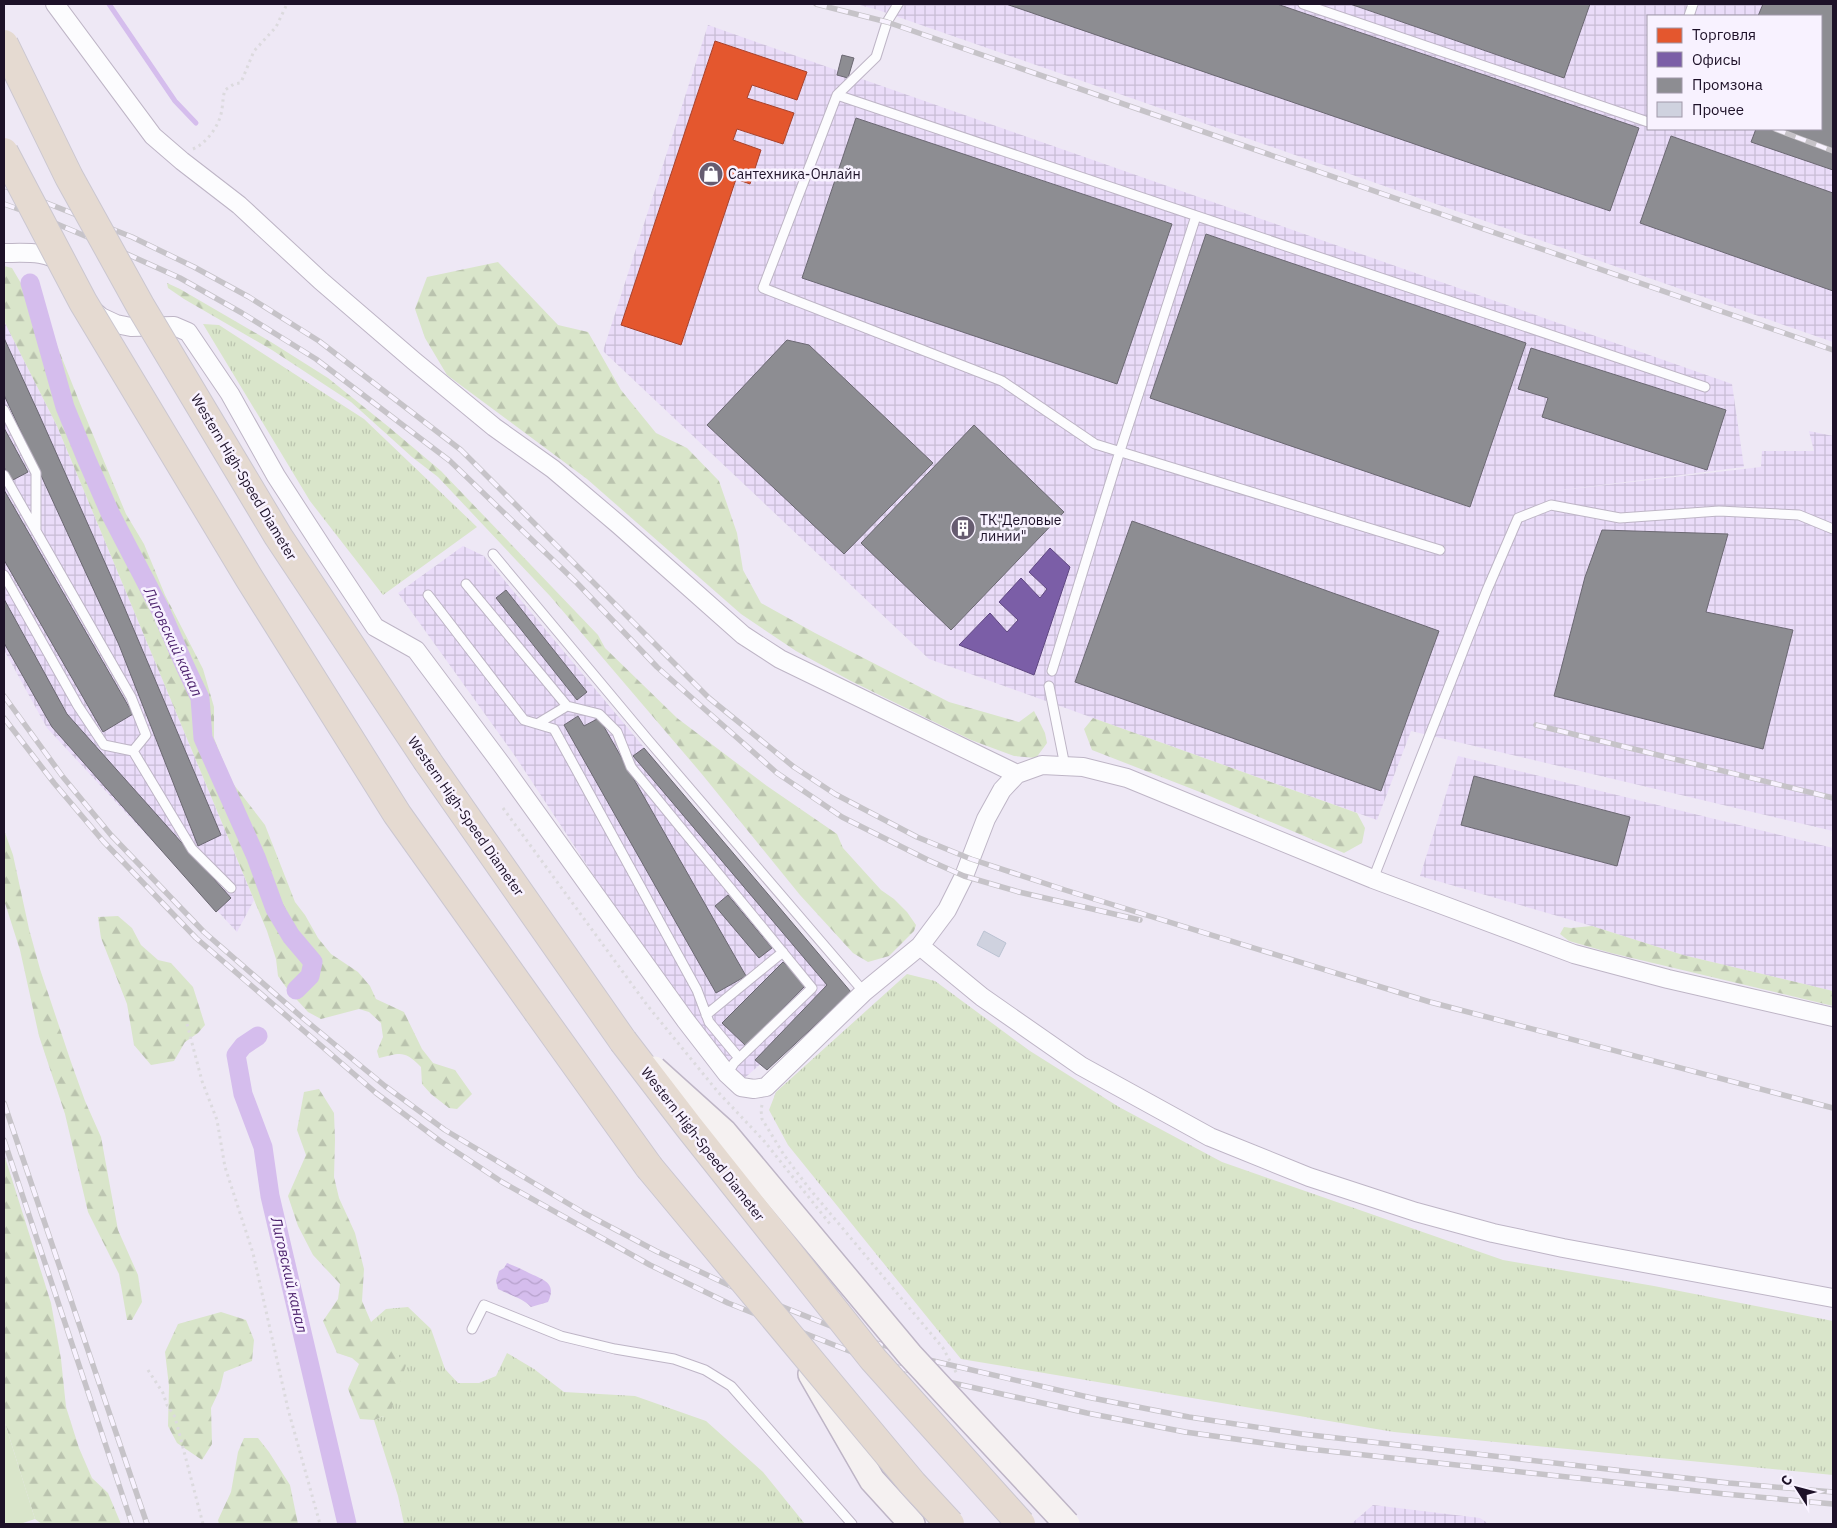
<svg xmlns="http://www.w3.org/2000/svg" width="1837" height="1528" font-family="'IBM Plex Sans',sans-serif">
	<defs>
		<pattern id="industrial-grid" width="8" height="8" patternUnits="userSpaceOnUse" patternTransform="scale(1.25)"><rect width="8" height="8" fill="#eadcf9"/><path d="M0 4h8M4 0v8" fill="none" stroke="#c8bcd5"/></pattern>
		<pattern id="grass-tufts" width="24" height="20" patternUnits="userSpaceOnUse" patternTransform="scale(1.25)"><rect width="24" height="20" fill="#d9e5ca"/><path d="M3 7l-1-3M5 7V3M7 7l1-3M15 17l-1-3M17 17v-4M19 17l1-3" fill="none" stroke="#bac3ae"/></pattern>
		<pattern id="forest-firs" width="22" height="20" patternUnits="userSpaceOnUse" patternTransform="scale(1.25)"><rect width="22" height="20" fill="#d9e5ca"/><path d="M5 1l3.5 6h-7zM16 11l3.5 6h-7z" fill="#bac3ae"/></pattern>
		<pattern id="water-waves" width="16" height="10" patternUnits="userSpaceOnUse" patternTransform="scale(1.25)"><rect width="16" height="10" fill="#d5bded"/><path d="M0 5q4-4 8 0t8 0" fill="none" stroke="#b6a1cb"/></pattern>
	</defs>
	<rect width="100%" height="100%" fill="#eee8f5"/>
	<path fill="url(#industrial-grid)" fill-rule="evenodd" d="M 856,4 L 1833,4 L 1833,342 L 878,10 ZM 1648,16 L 1821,16 L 1821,129 L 1648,129 Z
		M 708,25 L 1732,384 L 1744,467 L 1546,492 L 1761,467 L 1762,451 L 1814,451 L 1809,431 L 1833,436 L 1833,831 L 1411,731 L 1377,820 L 929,659 L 603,351 Z
		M 4,321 L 57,426 L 254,900 L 237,932 L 47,728 L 4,650 Z
		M 463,546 L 484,556 L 846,989 L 740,1082 L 629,929 L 515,756 L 398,593 Z
		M 1458,756 L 1833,848 L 1833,991 L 1683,955 L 1592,926 L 1420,876 Z
		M 1373,1505 L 1480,1518 L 1489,1524 L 1351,1524 Z"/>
	<path fill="url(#grass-tufts)" d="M 203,324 L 219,325 L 364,419 L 477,527 L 383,595 L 310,501 Z
		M 907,974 L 935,981 L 1030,1051 L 1119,1107 L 1222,1162 L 1503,1260 L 1654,1286 L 1833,1321 L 1833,1475 L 1394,1432 L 961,1359 L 788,1145 L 769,1110 L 776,1092 Z
		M 408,1307 L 431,1329 L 445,1369 L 458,1383 L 479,1383 L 496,1376 L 507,1353 L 534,1369 L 564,1392 L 635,1396 L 706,1421 L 763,1472 L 805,1524 L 404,1524 L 398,1496 L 374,1420 L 384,1416 L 371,1322 L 386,1309 Z"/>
	<path fill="url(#forest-firs)" d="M 498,262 L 558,325 L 588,332 L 621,390 L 656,433 L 687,448 L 719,481 L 737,533 L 743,570 L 761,603 L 815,633 L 949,702 L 1019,722 L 1034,711 L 1045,733 L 1047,743 L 1036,758 L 1014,756 L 971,740 L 851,681 L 796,651 L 741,614 L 587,479 L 447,375 L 425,338 L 415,309 L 427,277 Z
		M 4,266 L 12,268 L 56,343 L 79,401 L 126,514 L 144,544 L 165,595 L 203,669 L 214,707 L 214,738 L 231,781 L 265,825 L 295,902 L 305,915 L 318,938 L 331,954 L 358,972 L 370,986 L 376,999 L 404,1012 L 422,1049 L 433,1063 L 455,1070 L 472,1094 L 457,1109 L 449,1108 L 431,1094 L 422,1084 L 421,1067 C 404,1050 401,1053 379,1058 L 377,1051 L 383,1037 L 381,1023 L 369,1012 L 359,1009 L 321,1019 L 308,1012 L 288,990 L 278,976 L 276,959 L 267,931 L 57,426 L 4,321 Z
		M 167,283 L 180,289 L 271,342 L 328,378 L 390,428 L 441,471 L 598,635 L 605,648 L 677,718 L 767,786 L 837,834 L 843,848 L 881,890 L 894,899 L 907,912 L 916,925 L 914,931 L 889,956 L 868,962 L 853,953 L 800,895 L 701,773 L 550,596 L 438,477 L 412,457 L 351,402 L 272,350 L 184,299 L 168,288 Z
		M 1093,718 L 1357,813 L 1365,828 L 1362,843 L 1344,853 L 1205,794 L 1092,750 L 1084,729 Z
		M 4,830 L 13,855 L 29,929 L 40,969 L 71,1062 L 85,1101 L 101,1137 L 118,1230 L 138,1275 L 142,1302 L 132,1320 L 127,1320 L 119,1274 L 88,1212 L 65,1114 L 39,1036 L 20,950 L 4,900 Z
		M 118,916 L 132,928 L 141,945 L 158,960 L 171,963 L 193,987 L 205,1025 L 198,1033 L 185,1042 L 174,1061 L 151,1065 L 134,1045 L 127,1004 L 101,938 L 98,917 Z
		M 1592,926 L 1683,955 L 1833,991 L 1833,1006 L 1611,953 L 1569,941 L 1560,934 L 1564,927 L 1571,928 Z
		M 319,1089 L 334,1113 L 335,1140 L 334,1177 L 339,1198 L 355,1233 L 364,1269 L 362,1301 L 371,1322 L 406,1365 L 391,1411 L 384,1416 L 374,1420 L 360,1419 L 348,1389 L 359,1364 L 352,1358 L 337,1353 L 323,1321 L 338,1299 L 340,1284 L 313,1255 L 298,1226 L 288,1196 L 306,1155 L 297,1130 L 304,1092 Z
		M 4,1154 L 51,1303 L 61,1359 L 66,1407 L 79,1448 L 92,1478 L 108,1493 L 121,1524 L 42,1524 L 35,1519 L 4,1420 Z
		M 221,1312 L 246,1320 L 254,1340 L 252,1361 L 224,1372 L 220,1389 L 211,1408 L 212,1444 L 202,1460 L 177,1443 L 168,1426 L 169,1386 L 165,1352 L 178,1324 Z
		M 244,1438 L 258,1438 L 269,1452 L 290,1485 L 298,1524 L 219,1524 L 218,1520 L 231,1492 L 238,1452 Z"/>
	<path fill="#d9e5ca" d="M 4,1420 L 35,1519 L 20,1524 L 4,1524 Z"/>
	<path fill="url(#water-waves)" d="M 507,1263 C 515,1266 522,1269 529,1273 C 544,1280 557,1283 548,1302 L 531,1307 C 523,1298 509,1295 498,1289 L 496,1281 L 499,1271 L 504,1268 Z"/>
	<path fill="#e4572e" stroke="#a8422c" d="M 715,41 L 807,72 L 797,100 L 752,85 L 747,98 L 794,113 L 783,144 L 737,129 L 733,140 L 761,150 L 750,184 L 736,179 L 681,345 L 621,325 Z"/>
	<path fill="#7b5ea7" stroke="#5f4781" d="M 1050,548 L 1070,567 L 1034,675 L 959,645 L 990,613 L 1007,632 L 1018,620 L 999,602 L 1021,578 L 1040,598 L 1047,589 L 1029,572 Z"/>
	<path fill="#8d8d92" stroke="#6b6872" d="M 1006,4 L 1277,4 L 1639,128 L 1610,211 Z
		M 1350,4 L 1590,4 L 1564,78 Z
		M 1763,4 L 1833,4 L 1833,170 L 1751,142 L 1756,129 L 1821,129 L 1821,16 L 1758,16 Z
		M 842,55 L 854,58 L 848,78 L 837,75 Z
		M 856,118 L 1172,224 L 1117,384 L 802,278 Z
		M 1671,136 L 1833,193 L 1833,291 L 1640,223 Z
		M 1206,234 L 1526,343 L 1470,507 L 1150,398 Z
		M 4,338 L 38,412 L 114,583 L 221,835 L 198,846 L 119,645 L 4,395 Z
		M 787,340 L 809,345 L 933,463 L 844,554 L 707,425 Z
		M 1531,348 L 1726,410 L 1707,470 L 1542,417 L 1548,398 L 1518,389 Z
		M 974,425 L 1064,512 L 951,630 L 861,543 Z
		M 4,428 L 28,472 L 11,481 L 4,467 Z
		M 4,490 L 133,714 L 103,732 L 4,560 Z
		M 1132,521 L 1439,631 L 1381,791 L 1075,682 Z
		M 1602,530 L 1728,534 L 1706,612 L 1793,630 L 1763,749 L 1554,696 L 1585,577 Z
		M 506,590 L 587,692 L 577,700 L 496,598 Z
		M 4,599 L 67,714 L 231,898 L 216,912 L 52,727 L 4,643 Z
		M 578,716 L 584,726 L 599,718 L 746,976 L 716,993 L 564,725 Z
		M 644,748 L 851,992 L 767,1070 L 755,1060 L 827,985 L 633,756 Z
		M 1474,776 L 1630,817 L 1617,866 L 1461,825 Z
		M 728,895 L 772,948 L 759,958 L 715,906 Z
		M 783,962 L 806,985 L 746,1046 L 722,1023 Z"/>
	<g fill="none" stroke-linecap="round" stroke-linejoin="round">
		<path stroke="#d5bded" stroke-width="5" d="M 109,4 L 175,101 L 196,123"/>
		<path stroke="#d5bded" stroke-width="19" d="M 30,283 L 65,407 L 86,458 L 110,513 L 160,609 L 185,666 L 200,698 L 203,738 L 256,857 L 275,909 L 291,936 L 313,962 L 310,976 L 296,990
			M 258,1036 L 243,1046 L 236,1055 L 243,1094 L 263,1147 L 270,1196 L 347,1524"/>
	</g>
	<path fill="#cfd2df" stroke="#bac2d2" d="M 984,931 L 1006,943 L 999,957 L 977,945 Z"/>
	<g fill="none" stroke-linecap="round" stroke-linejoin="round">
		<defs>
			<path id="lane" d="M 898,4 L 887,22 L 876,57 L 837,95 L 763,288 L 1002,381 L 1095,444 L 1440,550
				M 1303,4 L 1648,122
				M 1689,16 L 1693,4
				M 837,95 L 1705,387
				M 4,410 L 36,473 L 36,530
				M 4,475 L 131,697 L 146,735 L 133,751 L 104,745 L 78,706 L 4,575
				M 493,554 L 649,741 L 864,992
				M 466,584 L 567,706 L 599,714 L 617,732 L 631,767 L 812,988 L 734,1063 L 727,1074
				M 428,595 L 524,720 L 554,729 L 697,990 L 709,1022 L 739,1058
				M 1052,671 L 1120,451 L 1196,216
				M 1049,686 L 1065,766
				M 537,724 L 567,706
				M 133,751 L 192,849 L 231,888
				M 1373,879 L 1487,590 L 1518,518 L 1551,505 L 1620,518 L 1719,511 L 1799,515 L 1833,529
				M 706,1015 L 783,952
				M 472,1329 L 484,1305 L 561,1336 L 615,1349 L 674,1359 L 705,1370 L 731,1386 L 852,1524"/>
			<path id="street" d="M 55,4 L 153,136 L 182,161 L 239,205 L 321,281 L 414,361 L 494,427 L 553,469 L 619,525 L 743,635 L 780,659 L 1017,774
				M 4,253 C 23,253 49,250 63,265
				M 92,309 L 101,317 L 116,324 L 131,327 L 174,326 L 188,332 L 230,394 L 276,476 L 324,550 L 375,627 L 416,650 L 502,765 L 686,1021 L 727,1074 L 741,1087 L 754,1089 L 766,1087 L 864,992 L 920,946 L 947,910 L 964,876 L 986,819 L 1002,790 L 1017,774 L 1042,765 L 1083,767 L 1127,778 L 1373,879 L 1574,954 L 1668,979 L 1833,1017
				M 920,946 L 982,997 L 1081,1066 L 1210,1137 L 1309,1177 L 1416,1212 L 1493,1233 L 1563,1248 L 1833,1298"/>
			<path id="secondary" d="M 811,1374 L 872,1480 L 912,1524"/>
			<path id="highway" d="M 428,762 L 623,1041
				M 538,1012 L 649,1167"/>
		</defs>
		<use href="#lane" stroke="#beb5c6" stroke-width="11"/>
		<use href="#street" stroke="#beb5c6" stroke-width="20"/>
		<use href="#secondary" stroke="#beb5c6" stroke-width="28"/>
		<use href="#highway" stroke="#cbc7d0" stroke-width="30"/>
		<path stroke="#dcdade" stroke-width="3" stroke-dasharray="2.5 4" stroke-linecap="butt" d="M 193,149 C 207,143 220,125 222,109 C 223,102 223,96 225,90 L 234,84 L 240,83 L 242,80 L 254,51 L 276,27 L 287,4
			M 187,1024 L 202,1081 L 217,1120 L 225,1167 L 253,1253 L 288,1409 L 320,1524
			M 762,1105 L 761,1110 L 762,1119 L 784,1155 L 808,1187 L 943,1348 L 957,1374
			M 148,1370 L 163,1393 L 167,1405 L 175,1417 L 203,1524"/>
		<use href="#lane" stroke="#fcfcfe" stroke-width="9"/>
		<use href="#street" stroke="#fcfcfe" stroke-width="18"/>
		<use href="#secondary" stroke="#f5f1f1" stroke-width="25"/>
		<use href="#highway" stroke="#e5dad1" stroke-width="28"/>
		<defs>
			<path id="rail" d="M 816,4 L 887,22 L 1833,350
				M 1775,129 L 1833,151
				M 4,186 L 132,237 L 194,267 L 249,297 L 319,341 L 461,450 L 709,698 L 794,767 L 835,794 L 917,837 L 971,859 L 1065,890 L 1430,1002 L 1833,1108
				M 4,204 L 43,218 L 118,250 L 180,278 L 242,313 L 316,359 L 450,461 L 577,583 L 657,667 L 701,706 L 777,773 L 842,817 L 928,860 L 964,876 L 1019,892 L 1140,920
				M 4,696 L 63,777 L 111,835 L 204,932 L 304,1019 L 385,1086 L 445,1130 L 584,1213 L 656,1251 L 735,1288 L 861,1338 L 929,1360 L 1092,1398 L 1189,1417 L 1302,1434 L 1729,1483 L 1833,1492
				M 4,718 L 54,783 L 103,841 L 196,938 L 376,1093 L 440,1141 L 502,1182 L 650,1265 L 728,1303 L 857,1354 L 935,1379 L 1087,1413 L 1185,1432 L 1300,1448 L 1725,1494 L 1833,1504
				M 1536,725 L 1833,798
				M 4,1103 L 147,1524
				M 4,1140 L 132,1524"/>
		</defs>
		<use href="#rail" stroke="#c6c3c8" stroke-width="5.5"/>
		<use href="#rail" stroke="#f8f2ff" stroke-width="4" stroke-dasharray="11" stroke-linecap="butt"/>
		<defs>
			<path id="secondary-bridge" d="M 654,1069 L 724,1132 L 910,1355 L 1067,1524"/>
			<path id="highway-bridge" d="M 4,44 L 69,177 L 141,307 L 278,536 L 428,762
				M 4,152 L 83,302 L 249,578 L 397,814 L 538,1012
				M 623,1041 L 689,1127 L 873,1359 L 1021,1524
				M 649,1167 L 913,1484 L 950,1524"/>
		</defs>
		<use href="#secondary-bridge" stroke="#beb5c6" stroke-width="28" stroke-linecap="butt"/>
		<use href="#highway-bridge" stroke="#cbc7d0" stroke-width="30" stroke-linecap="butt"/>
		<path stroke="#dcdade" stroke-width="3" stroke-dasharray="2.5 4" stroke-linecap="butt" d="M 503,808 L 647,1005 L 718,1092 L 765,1142 L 830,1224"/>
		<use href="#secondary-bridge" stroke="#f5f1f1" stroke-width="25"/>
		<use href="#highway-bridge" stroke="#e5dad1" stroke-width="28"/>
	</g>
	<defs>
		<symbol id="shop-disc" viewBox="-11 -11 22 22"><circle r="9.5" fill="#665c70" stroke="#f8f2ff"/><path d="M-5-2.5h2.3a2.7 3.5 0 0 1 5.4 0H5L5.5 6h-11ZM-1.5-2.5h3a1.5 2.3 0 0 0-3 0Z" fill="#fff"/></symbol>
		<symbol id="building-disc" viewBox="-11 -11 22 22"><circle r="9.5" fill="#665c70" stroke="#f8f2ff"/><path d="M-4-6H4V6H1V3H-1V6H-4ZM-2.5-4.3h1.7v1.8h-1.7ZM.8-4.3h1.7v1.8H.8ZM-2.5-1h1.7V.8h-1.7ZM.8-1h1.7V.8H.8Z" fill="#fff"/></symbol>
	</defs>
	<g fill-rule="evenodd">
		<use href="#shop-disc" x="697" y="160" width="28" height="28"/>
		<use href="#building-disc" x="949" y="514" width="28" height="28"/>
	</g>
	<g text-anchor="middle" stroke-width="5" stroke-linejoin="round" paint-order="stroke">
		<g font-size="14" fill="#1d1128" stroke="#f8f2ff" text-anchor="start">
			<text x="728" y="179">Сантехника-Онлайн</text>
			<text x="980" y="525">ТК"Деловые<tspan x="980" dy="16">линии"</tspan></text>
		</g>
		<g font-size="14" fill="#1d1128" stroke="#f8f2ff">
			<text transform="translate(244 477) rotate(59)" y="5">Western High-Speed Diameter</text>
			<text transform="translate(466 816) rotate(55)" y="5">Western High-Speed Diameter</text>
			<text transform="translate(703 1144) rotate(52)" y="5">Western High-Speed Diameter</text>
		</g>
		<g font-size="15" font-style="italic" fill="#4e246f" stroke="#f8f2ff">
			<text transform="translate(173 642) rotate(65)" y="5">Лиговский канал</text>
			<text transform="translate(289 1275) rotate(77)" y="5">Лиговский канал</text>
		</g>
	</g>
	<rect width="1837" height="1528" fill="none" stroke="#1d1128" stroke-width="10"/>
	<rect x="1647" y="15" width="175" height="115" fill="#f8f2ff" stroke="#a098a9"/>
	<rect x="1657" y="28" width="25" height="15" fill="#e4572e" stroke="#a098a9"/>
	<text x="1692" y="40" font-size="15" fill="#1d1128">Торговля</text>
	<rect x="1657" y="52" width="25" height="15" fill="#7b5ea7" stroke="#a098a9"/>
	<text x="1692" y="65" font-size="15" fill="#1d1128">Офисы</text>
	<rect x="1657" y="78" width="25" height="15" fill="#8d8d92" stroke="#a098a9"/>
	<text x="1692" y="90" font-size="15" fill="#1d1128">Промзона</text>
	<rect x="1657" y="102" width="25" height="15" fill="#cfd2df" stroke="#a098a9"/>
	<text x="1692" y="115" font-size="15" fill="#1d1128">Прочее</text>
	<g transform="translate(1797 1488) rotate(306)" stroke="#f8f2ff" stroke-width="4" paint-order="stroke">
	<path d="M0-4L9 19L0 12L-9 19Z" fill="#1d1128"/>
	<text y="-8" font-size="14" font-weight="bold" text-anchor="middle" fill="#1d1128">С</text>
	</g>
</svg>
